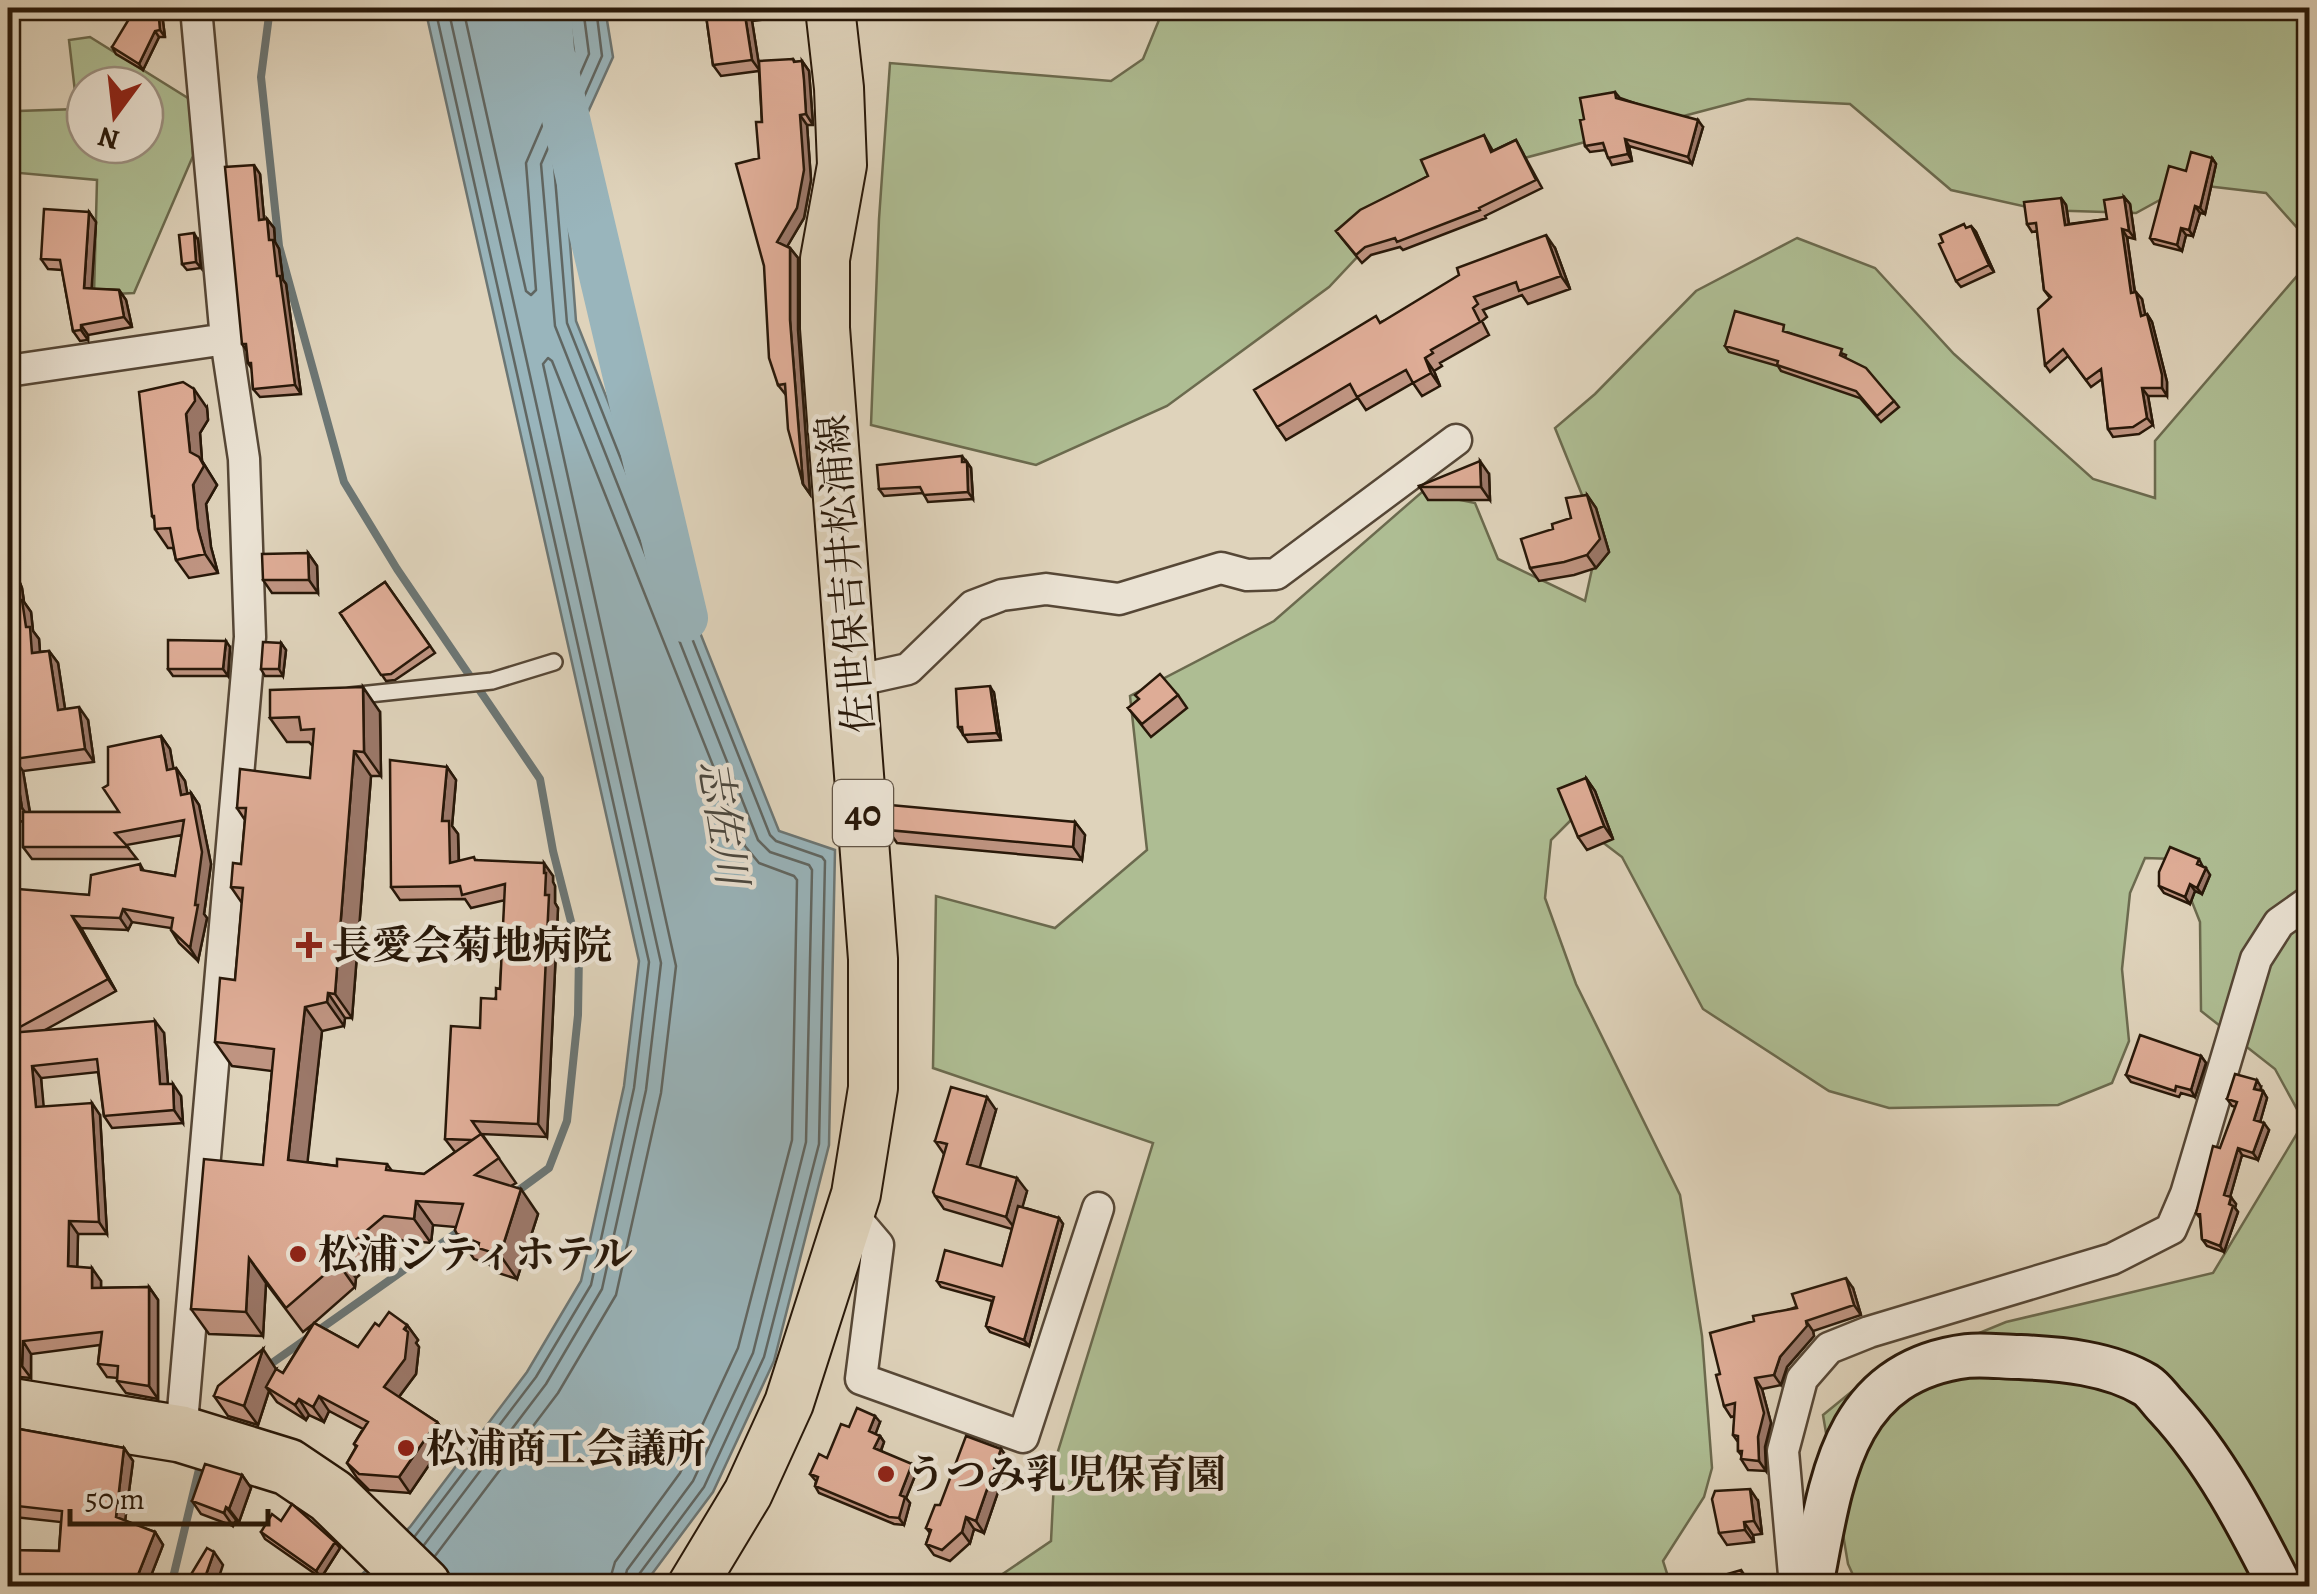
<svg xmlns="http://www.w3.org/2000/svg" width="2317" height="1594" font-family="Alegreya,'Noto Serif JP',serif">
	<rect width="100%" height="100%" fill="#dfd3bb"/>
	<filter id="stains"><feTurbulence type="fractalNoise" baseFrequency=".002" numOctaves="4"/><feColorMatrix values="0 0 0 0 .2 0 0 0 0 .09 0 0 0 0 .02 0 0 0 .5 -.17"/></filter>
	<radialGradient id="worn" r=".72"><stop offset=".6" stop-color="#630" stop-opacity="0"/><stop offset="1" stop-color="#630" stop-opacity=".3"/></radialGradient>
	<path fill="#aebd93" stroke="#6b6a4e" stroke-width="2.5" fill-rule="evenodd" d="M 1171,8 L 2309,8 L 2309,241 L 2266,193 L 2189,184 L 2136,213 L 2041,210 L 1951,190 L 1850,104 L 1748,99 L 1426,184 L 1329,287 L 1167,406 L 1036,465 L 871,425 L 879,219 L 890,63 L 1111,81 L 1143,59 L 1161,15 Z
		M 90,37 L 191,100 L 193,156 L 134,293 L 94,295 L 97,180 L 8,172 L 18,111 L 77,109 L 69,40 ZM 85,85 L 145,85 L 145,145 L 85,145 Z
		M 1797,238 L 1875,268 L 1954,354 L 2093,479 L 2155,498 L 2155,441 L 2309,262 L 2309,1586 L 1858,1586 L 1848,1564 L 1823,1415 L 1867,1379 L 2006,1322 L 2213,1273 L 2304,1122 L 2275,1069 L 2201,1011 L 2200,922 L 2175,859 L 2145,858 L 2130,893 L 2122,969 L 2129,1041 L 2112,1083 L 2058,1105 L 1889,1108 L 1829,1091 L 1703,1009 L 1622,857 L 1572,819 L 1551,840 L 1545,898 L 1576,984 L 1680,1195 L 1702,1336 L 1712,1468 L 1704,1497 L 1663,1561 L 1671,1586 L 985,1586 L 1051,1541 L 1055,1461 L 1153,1143 L 933,1068 L 936,896 L 1055,928 L 1147,850 L 1130,696 L 1274,621 L 1422,492 L 1475,503 L 1498,559 L 1585,601 L 1599,537 L 1555,428 L 1595,394 L 1696,291 Z"/>
	<path fill="#99b5bc" stroke="#6c7674" stroke-width="2.5" d="M 425,8 L 605,8 L 613,57 L 564,165 L 576,321 L 779,831 L 835,850 L 829,1145 L 774,1361 L 713,1492 L 643,1586 L 350,1586 L 410,1527 L 527,1372 L 581,1281 L 624,1086 L 639,961 Z"/>
	<g fill="none" stroke-linecap="round" stroke-linejoin="round">
		<path stroke="#606662" stroke-width="2.5" d="M 463,8 L 526,291 L 531,295 L 536,290 L 526,163 L 574,52 L 568,8
			M 583,8 L 589,54 L 541,164 L 555,326 L 758,840 L 770,852 L 809,865 L 812,870 L 806,1142 L 753,1353 L 693,1481 L 627,1570 L 623,1586
			M 596,8 L 602,56 L 554,165 L 567,323 L 770,835 L 776,841 L 822,857 L 825,861 L 819,1144 L 764,1357 L 704,1487 L 637,1577 L 636,1586
			M 415,1536 L 536,1377 L 591,1285 L 634,1088 L 649,962 L 435,8
			M 424,1545 L 546,1384 L 602,1289 L 646,1090 L 661,963 L 448,8
			M 435,1556 L 558,1393 L 616,1295 L 661,1093 L 676,966 L 543,364 L 548,358 L 552,361 L 745,846 L 759,863 L 794,876 L 797,880 L 792,1140 L 738,1348 L 680,1473 L 615,1562 L 608,1586"/>
		<path stroke="#6c7674" stroke-width="8" d="M 270,8 L 261,77 L 279,246 L 344,482 L 397,569 L 540,779 L 553,851 L 579,953 L 578,1015 L 567,1121 L 549,1168 L 515,1193
			M 265,1368 L 462,1229
			M 171,1586 L 201,1461"/>
		<path stroke="#99b5bc" stroke-width="48" d="M 547,8 L 550,51 L 684,618"/>
		<defs>
			<path id="lane" d="M 350,696 L 492,681 L 554,662"/>
			<path id="street" d="M 8,371 L 226,339 L 196,8
				M 854,681 L 908,669 L 973,606 L 1002,595 L 1046,589 L 1119,599 L 1221,568 L 1247,575 L 1276,574 L 1456,440
				M 850,1212 L 878,1245 L 861,1379 L 1023,1437 L 1098,1208
				M 181,1434 L 250,637 L 244,459 L 226,339
				M 1795,1586 L 1783,1451 L 1802,1379 L 1829,1348 L 1869,1332 L 2112,1259 L 2171,1229 L 2186,1194 L 2256,959 L 2279,923 L 2310,901"/>
			<path id="secondary" d="M 1811,1586 C 1831,1484 1840,1372 1967,1356 C 1984,1354 2003,1357 2020,1357 C 2062,1359 2109,1363 2146,1385 C 2154,1390 2160,1400 2167,1407 C 2215,1459 2248,1523 2280,1586"/>
			<path id="primary" d="M 692,1586 L 748,1493 L 789,1403 L 856,1194 L 873,1088 L 873,959 L 825,328 L 825,259 L 842,165 L 839,88 L 830,8"/>
			<path id="highway" d="M 8,1406 L 181,1434 L 288,1467 L 331,1496 L 423,1586"/>
		</defs>
		<use href="#lane" stroke="#564736" stroke-width="20"/>
		<use href="#street" stroke="#564736" stroke-width="35"/>
		<use href="#secondary" stroke="#281809" stroke-width="48"/>
		<use href="#primary" stroke="#281809" stroke-width="52"/>
		<use href="#highway" stroke="#281809" stroke-width="60"/>
		<use href="#lane" stroke="#eae2d3" stroke-width="15"/>
		<use href="#street" stroke="#eae2d3" stroke-width="30"/>
		<use href="#secondary" stroke="#eae2d3" stroke-width="42"/>
		<use href="#primary" stroke="#dfd3bb" stroke-width="48"/>
		<use href="#highway" stroke="#dfd3bb" stroke-width="55"/>
	</g>
	<path fill="#bf9481" stroke="#281809" stroke-width="2.5" fill-rule="evenodd" d="M 705,8 L 804,8 L 803,15 L 752,21 L 759,66 L 793,59 L 795,62 L 802,61 L 809,71 L 813,125 L 807,125 L 811,180 L 804,218 L 787,246 L 790,248 L 798,258 L 798,330 L 810,494 L 803,484 L 786,395 L 778,385 L 759,158 L 762,122 L 759,71 L 721,76 L 713,65 Z
		M 162,14 L 165,37 L 159,37 L 143,70 L 116,54 L 112,47 Z
		M 1615,92 L 1620,98 L 1703,127 L 1692,164 L 1629,146 L 1632,161 L 1612,165 L 1605,150 L 1590,152 L 1585,146 L 1584,119 Z
		M 1484,135 L 1493,151 L 1516,140 L 1542,188 L 1485,216 L 1486,218 L 1403,250 L 1400,247 L 1371,255 L 1362,263 L 1336,231 L 1428,176 Z
		M 2212,158 L 2216,164 L 2205,214 L 2200,213 L 2193,236 L 2186,235 L 2182,251 L 2154,244 L 2150,238 L 2186,171 Z
		M 260,174 L 264,219 L 267,219 L 274,228 L 275,242 L 279,249 L 283,280 L 286,284 L 301,394 L 260,397 L 253,389 L 252,369 L 248,363 L 247,351 L 242,344 Z
		M 2124,197 L 2130,204 L 2135,239 L 2127,237 L 2135,292 L 2142,299 L 2145,315 L 2147,314 L 2152,322 L 2167,382 L 2167,396 L 2148,396 L 2153,425 L 2139,434 L 2113,437 L 2108,429 L 2102,379 L 2091,387 L 2068,356 L 2050,372 L 2045,365 L 2050,298 L 2044,290 L 2037,231 L 2032,232 L 2027,224 L 2061,198 L 2066,205 L 2069,224 L 2107,219 Z
		M 89,212 L 96,222 L 91,289 L 119,290 L 126,300 L 132,327 L 88,335 L 88,340 L 80,341 L 73,331 L 62,270 L 48,269 L 41,259 Z
		M 1971,226 L 1976,232 L 1994,272 L 1961,287 L 1956,281 L 1967,228 Z
		M 198,240 L 201,268 L 187,270 L 182,264 Z
		M 1555,248 L 1570,289 L 1528,304 L 1522,295 L 1483,310 L 1487,317 L 1482,321 L 1489,335 L 1440,363 L 1442,366 L 1434,371 L 1440,386 L 1422,396 L 1413,383 L 1366,410 L 1358,398 L 1286,440 L 1277,427 L 1381,322 Z
		M 1789,333 L 1846,355 L 1845,358 L 1894,401 L 1899,407 L 1881,422 L 1860,398 L 1781,371 L 1778,366 L 1729,352 L 1725,346 Z
		M 207,408 L 208,420 L 200,433 L 202,461 L 217,485 L 206,504 L 211,547 L 218,573 L 189,578 L 176,560 L 173,548 L 168,548 L 155,529 L 155,520 L 152,516 Z
		M 962,456 L 971,468 L 973,499 L 928,502 L 923,493 L 884,496 L 879,489 Z
		M 1489,474 L 1490,500 L 1428,500 L 1419,486 Z
		M 1587,495 L 1596,508 L 1609,552 L 1596,568 L 1574,575 L 1539,581 L 1530,568 L 1553,529 L 1571,518 Z
		M 8,552 L 22,588 L 24,602 L 31,612 L 33,631 L 39,639 L 40,652 L 49,651 L 58,663 L 65,709 L 88,720 L 94,762 L 23,771 L 30,812 L 119,812 L 108,785 L 161,736 L 170,749 L 173,769 L 176,768 L 185,781 L 187,794 L 191,793 L 199,805 L 211,864 L 204,914 L 207,918 L 198,961 L 179,943 L 171,930 L 171,928 L 132,922 L 128,930 L 81,928 L 116,991 L 45,1030 L 164,1033 L 168,1084 L 181,1096 L 183,1123 L 112,1128 L 104,1116 L 98,1072 L 41,1078 L 43,1107 L 100,1115 L 107,1234 L 78,1234 L 77,1267 L 101,1281 L 101,1288 L 149,1287 L 158,1300 L 158,1399 L 126,1393 L 117,1381 L 118,1378 L 107,1377 L 98,1364 L 100,1345 L 31,1354 L 31,1378 L 8,1376 L 8,891 L 89,895 L 140,864 L 144,871 L 175,876 L 182,835 L 126,845 L 137,859 L 32,859 L 23,847 L 23,821 L 8,824 Z
		M 308,553 L 317,566 L 318,593 L 272,593 L 263,580 Z
		M 385,582 L 435,653 L 395,680 L 386,681 L 340,613 Z
		M 281,643 L 286,650 L 283,676 L 265,676 L 261,669 Z
		M 230,647 L 228,676 L 173,676 L 168,669 Z
		M 994,693 L 1001,740 L 968,742 L 958,727 Z
		M 1178,695 L 1187,708 L 1151,737 L 1128,708 Z
		M 380,712 L 381,776 L 371,776 L 352,1018 L 345,1018 L 344,1026 L 322,1031 L 307,1162 L 337,1166 L 387,1164 L 392,1171 L 424,1174 L 455,1152 L 445,1139 L 480,1028 L 500,989 L 505,900 L 471,908 L 465,899 L 400,900 L 391,887 L 447,767 L 456,780 L 452,826 L 458,834 L 459,861 L 477,860 L 553,876 L 553,882 L 555,886 L 555,903 L 558,908 L 547,1137 L 482,1134 L 516,1183 L 511,1186 L 538,1214 L 517,1279 L 495,1272 L 489,1264 L 474,1259 L 455,1230 L 456,1227 L 433,1225 L 431,1243 L 401,1240 L 356,1278 L 355,1287 L 314,1323 L 358,1347 L 379,1326 L 407,1325 L 418,1340 L 416,1343 L 419,1347 L 416,1374 L 399,1397 L 437,1422 L 448,1437 L 410,1493 L 369,1490 L 357,1478 L 347,1463 L 356,1447 L 354,1444 L 363,1429 L 329,1411 L 324,1422 L 309,1415 L 306,1420 L 277,1402 L 269,1391 L 258,1425 L 228,1416 L 214,1396 L 276,1369 L 275,1371 L 283,1373 L 313,1324 L 303,1332 L 266,1283 L 263,1336 L 209,1334 L 191,1309 L 263,1165 L 272,1071 L 232,1066 L 215,1042 L 235,980 L 242,903 L 231,887 L 241,864 L 245,820 L 237,808 L 310,778 L 313,746 L 309,742 L 287,742 L 270,718 Z
		M 1586,778 L 1595,791 L 1613,839 L 1587,850 L 1578,837 Z
		M 1075,822 L 1085,835 L 1082,860 L 897,843 L 888,830 Z
		M 2199,859 L 2203,867 L 2210,875 L 2202,894 L 2195,891 L 2190,904 L 2164,893 L 2159,886 Z
		M 2201,1056 L 2206,1063 L 2195,1097 L 2181,1093 L 2179,1097 L 2131,1082 L 2126,1075 Z
		M 2261,1087 L 2260,1091 L 2263,1091 L 2267,1098 L 2260,1122 L 2269,1130 L 2258,1160 L 2242,1155 L 2230,1197 L 2236,1204 L 2235,1208 L 2238,1212 L 2224,1252 L 2207,1246 L 2202,1239 L 2200,1218 L 2196,1213 L 2236,1107 L 2232,1106 L 2227,1099 Z
		M 996,1110 L 979,1167 L 1027,1191 L 1022,1207 L 1059,1218 L 1063,1224 L 1029,1346 L 990,1332 L 986,1326 L 992,1301 L 941,1287 L 937,1281 L 1002,1266 L 1012,1229 L 944,1209 L 935,1196 L 944,1154 L 935,1141 Z
		M 1853,1288 L 1861,1315 L 1813,1331 L 1814,1336 L 1787,1367 L 1781,1385 L 1762,1389 L 1771,1423 L 1765,1447 L 1766,1471 L 1748,1470 L 1741,1459 L 1742,1456 L 1738,1451 L 1738,1442 L 1733,1435 L 1735,1416 L 1731,1417 L 1724,1406 L 1720,1374 L 1754,1321 Z
		M 880,1422 L 875,1434 L 880,1436 L 884,1442 L 881,1451 L 917,1471 L 906,1498 L 910,1503 L 904,1525 L 894,1524 L 819,1493 L 815,1486 L 816,1481 L 810,1474 L 827,1458 L 849,1427 Z
		M 8,1427 L 124,1448 L 133,1461 L 125,1521 L 155,1532 L 163,1545 L 147,1586 L 8,1586 ZM 14,1517 L 61,1522 L 59,1551 L 12,1550 Z
		M 1001,1449 L 1009,1460 L 984,1533 L 974,1529 L 970,1543 L 950,1561 L 934,1555 L 926,1544 L 930,1533 L 926,1528 L 940,1505 Z
		M 242,1475 L 251,1488 L 239,1522 L 236,1520 L 233,1526 L 201,1514 L 192,1501 Z
		M 1758,1501 L 1762,1534 L 1753,1535 L 1754,1542 L 1727,1545 L 1719,1533 Z
		M 281,1521 L 335,1542 L 340,1548 L 321,1578 L 265,1539 L 261,1532 Z"/>
	<path fill="#9b7869" stroke="#281809" stroke-width="2.5" d="M 158,8 L 162,14 L 165,37 L 160,30 Z
		M 744,9 L 752,21 L 760,71 L 752,60 Z
		M 155,31 L 159,37 L 143,70 L 139,64 Z
		M 802,61 L 809,71 L 813,125 L 806,114 Z
		M 800,115 L 807,125 L 811,180 L 804,218 L 784,252 L 777,242 Z
		M 1698,120 L 1703,127 L 1692,164 L 1688,157 Z
		M 1625,139 L 1629,146 L 1632,161 L 1628,154 Z
		M 2212,158 L 2216,164 L 2205,214 L 2200,208 Z
		M 254,165 L 260,174 L 265,229 L 259,220 Z
		M 2124,197 L 2130,204 L 2135,239 L 2129,231 Z
		M 2061,198 L 2066,205 L 2070,232 L 2065,225 Z
		M 2195,206 L 2200,213 L 2193,236 L 2189,230 Z
		M 89,212 L 96,222 L 91,298 L 84,288 Z
		M 267,219 L 274,228 L 275,242 L 279,249 L 283,280 L 286,284 L 301,394 L 295,385 L 277,276 L 269,240 Z
		M 1971,226 L 1976,232 L 1994,272 L 1989,265 Z
		M 2181,228 L 2186,235 L 2182,251 L 2177,245 Z
		M 2122,229 L 2127,237 L 2136,301 L 2131,293 Z
		M 194,233 L 198,240 L 201,268 L 196,262 Z
		M 1546,235 L 1555,248 L 1570,289 L 1561,276 Z
		M 790,248 L 798,258 L 798,330 L 810,494 L 803,484 L 790,320 Z
		M 119,290 L 126,300 L 132,327 L 124,317 Z
		M 2136,292 L 2142,299 L 2147,323 L 2141,316 Z
		M 2147,314 L 2152,322 L 2167,382 L 2167,396 L 2162,388 Z
		M 81,325 L 88,335 L 88,340 L 81,330 Z
		M 1425,358 L 1434,371 L 1440,386 L 1431,373 Z
		M 2142,388 L 2148,396 L 2153,425 L 2147,418 Z
		M 194,389 L 207,408 L 208,420 L 200,433 L 202,461 L 217,485 L 206,504 L 211,547 L 218,573 L 205,554 L 198,529 L 186,414 Z
		M 1480,461 L 1489,474 L 1490,500 L 1481,487 Z
		M 967,462 L 971,468 L 973,499 L 968,492 Z
		M 1587,495 L 1596,508 L 1609,552 L 1596,568 L 1587,555 Z
		M 8,552 L 22,588 L 24,602 L 31,612 L 33,631 L 39,639 L 41,666 L 32,653 L 16,601 L 8,561 Z
		M 308,553 L 317,566 L 318,593 L 309,580 Z
		M 226,641 L 230,647 L 228,676 L 223,669 Z
		M 281,643 L 286,650 L 283,676 L 279,669 Z
		M 49,651 L 58,663 L 67,722 L 58,710 Z
		M 990,686 L 994,693 L 1001,740 L 997,733 Z
		M 363,687 L 380,712 L 381,776 L 364,752 Z
		M 79,707 L 88,720 L 94,762 L 85,749 Z
		M 161,736 L 170,749 L 176,782 L 167,770 Z
		M 354,751 L 371,776 L 352,1018 L 335,994 Z
		M 14,759 L 23,771 L 31,820 L 22,808 Z
		M 447,767 L 456,780 L 452,826 L 458,834 L 459,876 L 450,863 L 442,821 Z
		M 176,768 L 185,781 L 190,807 L 181,795 Z
		M 1586,778 L 1595,791 L 1613,839 L 1604,826 Z
		M 191,793 L 199,805 L 211,864 L 204,914 L 207,918 L 198,961 L 190,948 L 195,905 Z
		M 1075,822 L 1085,835 L 1082,860 L 1073,847 Z
		M 544,863 L 553,876 L 553,882 L 555,886 L 555,903 L 558,908 L 547,1137 L 538,1124 L 545,895 Z
		M 2206,868 L 2210,875 L 2202,894 L 2197,888 Z
		M 2190,884 L 2195,891 L 2190,904 L 2185,897 Z
		M 123,909 L 132,922 L 128,930 L 120,918 Z
		M 72,916 L 81,928 L 116,991 L 108,979 Z
		M 328,993 L 345,1018 L 344,1026 L 327,1002 Z
		M 305,1007 L 322,1031 L 305,1185 L 288,1160 Z
		M 155,1021 L 164,1033 L 169,1097 L 160,1084 Z
		M 2201,1056 L 2206,1063 L 2195,1097 L 2191,1090 Z
		M 32,1066 L 41,1078 L 45,1120 L 36,1107 Z
		M 2257,1080 L 2261,1087 L 2259,1096 L 2254,1089 Z
		M 173,1084 L 181,1096 L 183,1123 L 174,1110 Z
		M 2263,1091 L 2267,1098 L 2259,1126 L 2254,1120 Z
		M 987,1097 L 996,1110 L 977,1177 L 967,1164 Z
		M 92,1103 L 100,1115 L 107,1234 L 99,1222 Z
		M 2264,1123 L 2269,1130 L 2258,1160 L 2253,1153 Z
		M 2238,1148 L 2242,1155 L 2229,1201 L 2224,1195 Z
		M 1017,1178 L 1027,1191 L 1016,1230 L 1006,1217 Z
		M 521,1189 L 538,1214 L 517,1279 L 500,1255 Z
		M 2231,1197 L 2236,1204 L 2235,1208 L 2238,1212 L 2224,1252 L 2220,1246 Z
		M 416,1201 L 433,1225 L 431,1243 L 414,1219 Z
		M 1059,1218 L 1063,1224 L 1029,1346 L 1024,1340 Z
		M 69,1221 L 78,1234 L 77,1278 L 68,1266 Z
		M 339,1254 L 356,1278 L 355,1287 L 338,1263 Z
		M 249,1258 L 266,1283 L 263,1336 L 246,1312 Z
		M 92,1268 L 101,1281 L 101,1300 L 92,1288 Z
		M 1846,1278 L 1853,1288 L 1861,1315 L 1854,1305 Z
		M 149,1287 L 158,1300 L 158,1399 L 149,1386 Z
		M 1806,1321 L 1813,1331 L 1814,1336 L 1787,1367 L 1781,1385 L 1774,1375 L 1780,1357 Z
		M 407,1325 L 418,1340 L 416,1343 L 419,1347 L 416,1374 L 395,1402 L 384,1387 Z
		M 23,1341 L 31,1354 L 31,1378 L 22,1366 Z
		M 263,1349 L 276,1369 L 270,1389 L 266,1387 L 269,1391 L 258,1425 L 244,1406 Z
		M 1755,1378 L 1762,1389 L 1771,1423 L 1765,1447 L 1766,1471 L 1759,1461 Z
		M 319,1396 L 329,1411 L 324,1422 L 313,1407 Z
		M 299,1399 L 309,1415 L 306,1420 L 295,1405 Z
		M 875,1416 L 880,1422 L 874,1438 L 869,1431 Z
		M 437,1422 L 448,1437 L 410,1493 L 399,1477 Z
		M 880,1436 L 884,1442 L 879,1455 L 874,1448 Z
		M 124,1448 L 133,1461 L 124,1529 L 116,1517 Z
		M 1001,1449 L 1009,1460 L 984,1533 L 976,1521 Z
		M 912,1464 L 917,1471 L 906,1498 L 910,1503 L 904,1525 L 899,1518 L 900,1495 Z
		M 242,1475 L 251,1488 L 239,1522 L 229,1509 Z
		M 1750,1489 L 1758,1501 L 1762,1534 L 1754,1521 Z
		M 226,1507 L 236,1520 L 233,1526 L 224,1513 Z
		M 8,1508 L 14,1517 L 11,1562 L 8,1557 Z
		M 966,1517 L 974,1529 L 970,1543 L 962,1532 Z
		M 1744,1522 L 1753,1535 L 1754,1542 L 1745,1530 Z
		M 155,1532 L 163,1545 L 147,1586 L 135,1586 L 134,1585 Z
		M 335,1542 L 340,1548 L 321,1578 L 316,1571 Z
		M 214,1552 L 223,1565 L 216,1586 L 202,1586 Z
		M 1741,1570 L 1748,1580 L 1750,1586 L 1746,1586 Z"/>
	<path fill="#deac96" stroke="#281809" stroke-width="2.5" d="M 158,8 L 160,30 L 155,31 L 139,64 L 112,47 L 129,19 L 128,10 Z
		M 705,8 L 759,8 L 744,9 L 752,60 L 713,65 Z
		M 793,59 L 794,62 L 802,61 L 804,80 L 806,114 L 800,115 L 804,170 L 797,208 L 777,242 L 790,248 L 790,320 L 803,484 L 788,429 L 785,384 L 778,385 L 769,358 L 764,266 L 736,164 L 759,158 L 756,122 L 762,122 L 759,61 Z
		M 1615,92 L 1616,98 L 1698,120 L 1688,157 L 1625,139 L 1628,154 L 1608,158 L 1603,143 L 1585,146 L 1580,120 L 1584,119 L 1580,98 Z
		M 1484,135 L 1491,152 L 1516,140 L 1536,180 L 1479,208 L 1480,210 L 1397,242 L 1395,238 L 1365,247 L 1356,255 L 1336,231 L 1360,210 L 1428,176 L 1421,160 Z
		M 2191,152 L 2212,158 L 2200,208 L 2195,206 L 2189,230 L 2181,228 L 2177,245 L 2150,238 L 2169,166 L 2186,171 Z
		M 254,165 L 259,220 L 267,219 L 269,240 L 273,240 L 277,276 L 280,276 L 295,385 L 253,389 L 251,363 L 248,363 L 246,344 L 242,344 L 225,167 Z
		M 2124,197 L 2129,231 L 2122,229 L 2131,293 L 2136,292 L 2141,316 L 2147,314 L 2162,375 L 2162,388 L 2142,388 L 2147,418 L 2133,427 L 2108,429 L 2101,369 L 2086,380 L 2063,349 L 2045,365 L 2038,309 L 2051,297 L 2044,290 L 2036,223 L 2027,224 L 2024,202 L 2061,198 L 2065,225 L 2107,219 L 2104,200 Z
		M 44,209 L 89,212 L 84,288 L 119,290 L 124,317 L 81,325 L 81,330 L 73,331 L 60,260 L 41,259 Z
		M 1964,224 L 1966,228 L 1971,226 L 1989,265 L 1956,281 L 1939,244 L 1943,242 L 1940,235 Z
		M 194,233 L 196,262 L 182,264 L 179,235 Z
		M 1546,235 L 1561,276 L 1519,291 L 1516,282 L 1474,297 L 1478,304 L 1473,308 L 1480,322 L 1431,350 L 1433,353 L 1425,358 L 1431,373 L 1413,383 L 1406,370 L 1357,397 L 1350,384 L 1277,427 L 1254,390 L 1376,316 L 1380,323 L 1459,275 L 1457,268 Z
		M 1735,311 L 1784,325 L 1783,331 L 1842,349 L 1840,355 L 1866,368 L 1894,401 L 1877,416 L 1856,391 L 1777,365 L 1778,361 L 1725,346 Z
		M 183,382 L 194,389 L 195,401 L 186,414 L 190,452 L 199,457 L 204,466 L 193,485 L 198,529 L 205,554 L 176,560 L 170,528 L 155,529 L 154,516 L 152,516 L 139,392 Z
		M 962,456 L 962,462 L 967,462 L 968,492 L 924,495 L 920,487 L 879,489 L 877,465 Z
		M 1480,461 L 1481,487 L 1419,487 L 1419,486 Z
		M 1587,495 L 1600,539 L 1587,555 L 1564,562 L 1530,568 L 1521,539 L 1553,529 L 1552,524 L 1571,518 L 1566,498 Z
		M 308,553 L 309,580 L 263,580 L 262,554 Z
		M 8,561 L 14,576 L 16,601 L 22,600 L 26,627 L 30,627 L 32,653 L 49,651 L 58,710 L 79,707 L 85,749 L 14,759 L 22,808 L 8,810 Z
		M 385,582 L 430,646 L 391,674 L 381,675 L 340,613 Z
		M 168,640 L 226,641 L 223,669 L 168,669 Z
		M 263,642 L 281,643 L 279,669 L 261,669 Z
		M 1160,674 L 1178,695 L 1142,724 L 1128,708 L 1139,699 L 1135,695 Z
		M 990,686 L 997,733 L 963,735 L 962,727 L 958,727 L 956,689 Z
		M 363,687 L 364,752 L 354,751 L 335,994 L 328,993 L 327,1002 L 305,1007 L 288,1160 L 337,1166 L 337,1159 L 387,1164 L 386,1170 L 424,1174 L 481,1134 L 499,1158 L 475,1175 L 521,1189 L 500,1255 L 478,1248 L 479,1243 L 457,1234 L 455,1230 L 463,1204 L 416,1201 L 414,1219 L 384,1216 L 339,1254 L 338,1263 L 286,1308 L 249,1258 L 246,1312 L 191,1309 L 204,1159 L 263,1165 L 274,1049 L 215,1042 L 220,978 L 235,980 L 243,888 L 231,887 L 233,863 L 241,864 L 246,808 L 237,808 L 240,769 L 310,778 L 314,729 L 301,730 L 299,717 L 270,718 L 270,690 Z
		M 161,736 L 167,770 L 176,768 L 181,795 L 191,793 L 202,852 L 195,905 L 198,905 L 190,948 L 171,930 L 173,918 L 123,909 L 120,918 L 72,916 L 108,979 L 9,1033 L 155,1021 L 160,1084 L 173,1084 L 174,1110 L 104,1116 L 97,1059 L 32,1066 L 36,1107 L 92,1103 L 99,1222 L 69,1221 L 68,1266 L 92,1268 L 92,1288 L 149,1287 L 149,1386 L 117,1381 L 118,1366 L 98,1364 L 102,1332 L 23,1341 L 22,1366 L 8,1363 L 8,891 L 18,889 L 89,895 L 91,875 L 140,864 L 141,870 L 175,876 L 184,820 L 115,833 L 128,847 L 23,847 L 23,812 L 119,812 L 103,788 L 108,785 L 108,747 Z
		M 390,760 L 447,767 L 442,821 L 449,821 L 450,863 L 474,857 L 475,860 L 544,863 L 544,873 L 546,873 L 545,895 L 549,895 L 538,1124 L 472,1121 L 481,1134 L 472,1140 L 445,1139 L 451,1026 L 480,1028 L 481,998 L 496,999 L 496,988 L 500,989 L 505,884 L 462,895 L 460,886 L 391,887 Z
		M 1586,778 L 1604,826 L 1578,837 L 1558,789 Z
		M 890,805 L 1075,822 L 1073,847 L 888,830 Z
		M 2170,847 L 2199,859 L 2197,864 L 2206,868 L 2197,888 L 2190,884 L 2185,897 L 2159,886 L 2159,872 Z
		M 2140,1035 L 2201,1056 L 2191,1090 L 2176,1086 L 2175,1091 L 2126,1075 Z
		M 2235,1074 L 2257,1080 L 2254,1089 L 2263,1091 L 2254,1120 L 2264,1123 L 2253,1153 L 2238,1148 L 2224,1195 L 2231,1197 L 2229,1204 L 2233,1206 L 2220,1246 L 2202,1239 L 2200,1214 L 2196,1213 L 2213,1146 L 2220,1148 L 2237,1102 L 2227,1099 Z
		M 951,1087 L 987,1097 L 967,1164 L 1017,1178 L 1006,1217 L 935,1196 L 933,1192 L 947,1144 L 935,1141 Z
		M 1018,1206 L 1059,1218 L 1024,1340 L 986,1326 L 994,1297 L 937,1281 L 945,1250 L 1002,1266 Z
		M 1846,1278 L 1854,1305 L 1806,1321 L 1807,1326 L 1780,1357 L 1774,1375 L 1755,1378 L 1764,1413 L 1758,1437 L 1759,1461 L 1741,1459 L 1742,1451 L 1738,1451 L 1738,1436 L 1733,1435 L 1735,1403 L 1724,1406 L 1716,1375 L 1720,1374 L 1710,1333 L 1754,1321 L 1753,1316 L 1797,1308 L 1792,1294 Z
		M 389,1312 L 407,1325 L 404,1329 L 408,1332 L 405,1359 L 384,1387 L 437,1422 L 399,1477 L 359,1474 L 347,1463 L 357,1446 L 354,1444 L 368,1422 L 319,1396 L 313,1407 L 299,1399 L 295,1405 L 266,1387 L 276,1369 L 283,1373 L 314,1323 L 358,1347 L 375,1323 L 379,1326 Z
		M 263,1349 L 244,1406 L 214,1396 L 218,1386 Z
		M 857,1408 L 875,1416 L 869,1431 L 880,1436 L 874,1448 L 912,1464 L 900,1495 L 905,1497 L 899,1518 L 889,1517 L 815,1486 L 818,1477 L 810,1474 L 819,1454 L 827,1458 L 841,1424 L 849,1427 Z
		M 8,1427 L 124,1448 L 116,1517 L 155,1532 L 134,1585 L 124,1581 L 122,1586 L 8,1586 L 8,1550 L 59,1551 L 62,1511 L 8,1505 Z
		M 966,1436 L 1001,1449 L 976,1521 L 966,1517 L 962,1532 L 942,1550 L 926,1544 L 931,1530 L 926,1528 L 935,1505 L 940,1505 Z
		M 205,1464 L 242,1475 L 229,1509 L 226,1507 L 224,1513 L 192,1501 Z
		M 1750,1489 L 1754,1521 L 1744,1522 L 1745,1530 L 1719,1533 L 1712,1499 L 1715,1491 Z
		M 292,1504 L 335,1542 L 316,1571 L 261,1532 L 272,1514 L 281,1521 Z
		M 207,1548 L 214,1552 L 202,1586 L 184,1586 Z
		M 1741,1570 L 1746,1586 L 1687,1586 Z
		M 1771,1583 L 1774,1586 L 1747,1586 Z"/>
	<g fill="#8f2418" stroke="#eae2d3" stroke-width="4">
		<path d="M304 930h10v10h10v10h-10v10h-10v-10h-10v-10h10z"/>
		<circle cx="298" cy="1254" r="10"/>
		<circle cx="406" cy="1448" r="10"/>
		<circle cx="886" cy="1474" r="10"/>
	</g>
	<g text-anchor="middle" stroke-width="9" stroke-linejoin="round" paint-order="stroke">
		<rect fill="#eae2d3" stroke="#625546" stroke-width="2.5" x="833" y="780" width="60" height="66" rx="8"/>
		<g font-size="38" font-weight="bold" fill="#281809">
			<text x="863" y="826">40</text>
		</g>
		<g font-size="40" fill="#281809" stroke="#eae2d3">
			<text transform="translate(845 574) rotate(-95)" y="14">佐世保吉井松浦線</text>
		</g>
		<g font-size="40" font-weight="bold" fill="#281809" stroke="#eae2d3" text-anchor="start">
			<text x="332" y="959">長愛会菊地病院</text>
			<text x="318" y="1268">松浦シティホテル</text>
			<text x="426" y="1462">松浦商工会議所</text>
			<text x="906" y="1488">うつみ乳児保育園</text>
		</g>
		<g font-size="42" font-style="italic" fill="#4a473f" stroke="#eae2d3">
			<text transform="translate(724 822) rotate(81)" y="15">志佐川</text>
		</g>
	</g>
	<rect width="2317" height="1594" fill="none" stroke="#dfd3bb" stroke-width="40"/>
	<rect x="10" y="10" width="2297" height="1574" fill="none" stroke="#281809" stroke-width="5"/>
	<rect x="20" y="20" width="2277" height="1554" fill="none" stroke="#281809" stroke-width="2.5"/>
	<g transform="translate(115 115) rotate(195)"><circle r="48" fill="#eae2d3" stroke="#9c9182" stroke-width="2.5"/>
	<path d="M0-8L18 38L0 25L-18 38Z" fill="#8f2418"/>
	<text y="-15" font-size="28" font-weight="bold" text-anchor="middle" fill="#281809">N</text>
	</g>
	<path d="M70 1509v15h198v-15" fill="none" stroke="#281809" stroke-width="5"/>
	<text x="85" y="1509" font-size="30" fill="#281809" stroke="#eae2d3" stroke-width="8" paint-order="stroke">50 m</text>
	<rect width="100%" height="100%" filter="url(#stains)"/>
	<rect width="100%" height="100%" fill="url(#worn)"/>
</svg>
